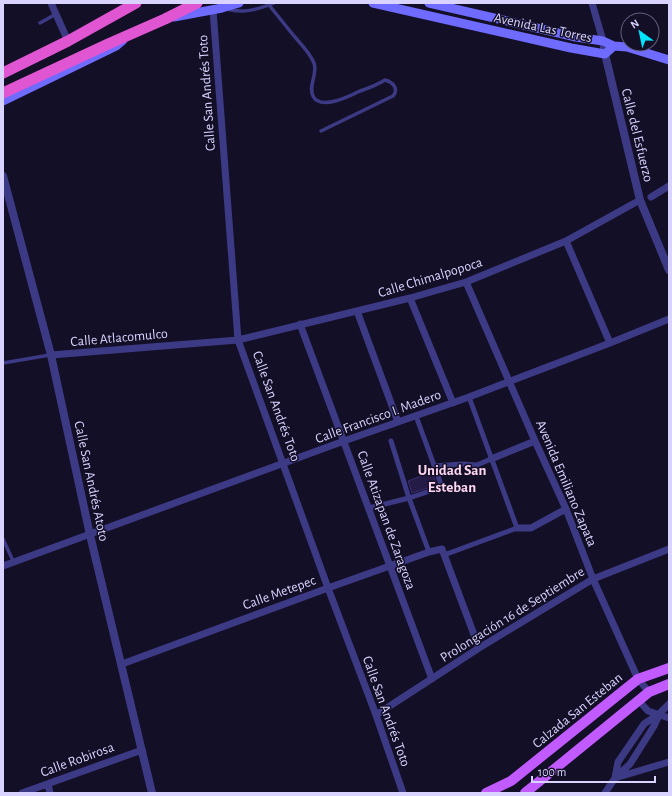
<svg xmlns="http://www.w3.org/2000/svg" width="672" height="796" font-family="'Alegreya Sans',sans-serif">
	<rect width="100%" height="100%" fill="#130f26"/>
	<path fill="#241b47" stroke="#3b2d73" d="M 432,472 L 437,485 L 412,493 L 408,481 Z"/>
	<g fill="none" stroke-linecap="round" stroke-linejoin="round">
		<path stroke="#3d3a85" stroke-width="3.5" d="M 269,5 C 277,15 286,26 294,36 C 301,44 310,53 314,63 C 318,74 308,85 313,96 C 320,111 350,96 360,91 C 369,88 377,85 385,80 C 393,82 399,89 393,96 L 321,131
			M 227,9 C 243,14 259,9 274,3
			M 40,23 L 56,14
			M 3,363 L 50,355
			M 3,539 L 14,563"/>
		<path stroke="#3d3a85" stroke-width="5" d="M 391,441 L 409,498 L 429,552
			M 434,466 L 462,464 L 477,465 L 491,459
			M 369,508 L 409,498 L 442,487 L 416,416
			M 444,555 L 517,528 L 469,397"/>
		<path stroke="#3d3a85" stroke-width="7" d="M 51,3 L 68,41
			M 592,3 L 603,41
			M 213,10 L 238,340 L 328,588 L 376,715 L 403,793
			M 651,197 L 669,186
			M 566,241 L 610,343
			M 466,282 L 535,441 L 566,509 L 593,579 L 638,679 L 649,692
			M 410,298 L 453,403
			M 357,311 L 398,422
			M 300,324 L 432,679
			M 51,355 L 238,340 L 410,298 L 466,282 L 566,241 L 640,200
			M 491,459 L 535,441
			M 517,528 L 531,528 L 566,509
			M 3,566 L 344,441 L 469,397 L 610,343 L 669,319
			M 122,664 L 328,588 L 429,552 L 442,549 L 479,648
			M 638,700 L 648,711 L 669,718
			M 376,715 L 479,648 L 593,579 L 669,549
			M 615,778 L 618,762 L 644,724 L 659,714 L 669,704
			M 615,778 L 630,764 L 654,726 L 659,715
			M 48,784 L 50,793
			M 22,793 L 142,750
			M 605,793 L 615,778 L 669,762"/>
		<path stroke="#3d3a85" stroke-width="8" d="M 603,41 L 605,54 L 640,200 L 669,270
			M 3,176 L 51,355 L 90,535 L 152,793"/>
		<path stroke="#6f6bff" stroke-width="9" d="M 373,3 L 571,48 L 605,54 L 614,46
			M 429,3 L 576,37 L 603,41 L 614,46 L 627,47 L 669,60
			M 174,17 L 222,8 L 239,3
			M 3,101 L 108,50 L 116,46 L 123,40"/>
		<path stroke="#c25bff" stroke-width="10" d="M 486,793 L 511,781 L 638,679 L 669,668
			M 525,793 L 649,692 L 669,684"/>
		<path stroke="#e055d1" stroke-width="11" d="M 3,73 L 68,41 L 136,3
			M 3,93 L 106,45 L 165,19 L 197,3"/>
	</g>
	<g text-anchor="middle" stroke-width="3" stroke-linejoin="round" paint-order="stroke">
		<g font-size="14" fill="#d9d4ff" stroke="#130f26">
			<text transform="translate(543 27) rotate(12)" y="5">Avenida Las Torres</text>
			<text transform="translate(206 93) rotate(-94)" y="5">Calle San Andrés Toto</text>
			<text transform="translate(638 135) rotate(76)" y="5">Calle del Esfuerzo</text>
			<text transform="translate(430 277) rotate(-17)" y="5">Calle Chimalpopoca</text>
			<text transform="translate(119 337) rotate(-5)" y="5">Calle Atlacomulco</text>
			<text transform="translate(277 406) rotate(70)" y="5">Calle San Andrés Toto</text>
			<text transform="translate(378 416) rotate(-20)" y="5">Calle Francisco I. Madero</text>
			<text transform="translate(92 481) rotate(78)" y="5">Calle San Andrés Atoto</text>
			<text transform="translate(567 483) rotate(67)" y="5">Avenida Emiliano Zapata</text>
			<text transform="translate(387 520) rotate(70)" y="5">Calle Atizapan de Zaragoza</text>
			<text transform="translate(279 592) rotate(-20)" y="5">Calle Metepec</text>
			<text transform="translate(512 614) rotate(-32)" y="5">Prolongación 16 de Septiembre</text>
			<text transform="translate(577 710) rotate(-39)" y="5">Calzada San Esteban</text>
			<text transform="translate(387 711) rotate(70)" y="5">Calle San Andrés Toto</text>
			<text transform="translate(77 759) rotate(-20)" y="5">Calle Robirosa</text>
		</g>
		<g font-size="15" font-weight="bold" fill="#ffd6f0" stroke="#130f26">
			<text x="452" y="475">Unidad San<tspan x="452" dy="17">Esteban</tspan></text>
		</g>
	</g>
	<rect width="672" height="796" fill="none" stroke="#d9d4ff" stroke-width="8"/>
	<g transform="translate(640 32) rotate(327)"><circle r="19" fill="#130f26" stroke="#625e7d"/>
	<path d="M0-3L7 15L0 10L-7 15Z" fill="#00e5ff"/>
	<text y="-6" font-size="11" font-weight="bold" text-anchor="middle" fill="#d9d4ff">N</text>
	</g>
	<path d="M532 776v6h123v-6" fill="none" stroke="#d9d4ff" stroke-width="2"/>
	<text x="538" y="776" font-size="12" fill="#d9d4ff" stroke="#130f26" stroke-width="3" paint-order="stroke">100 m</text>
</svg>
